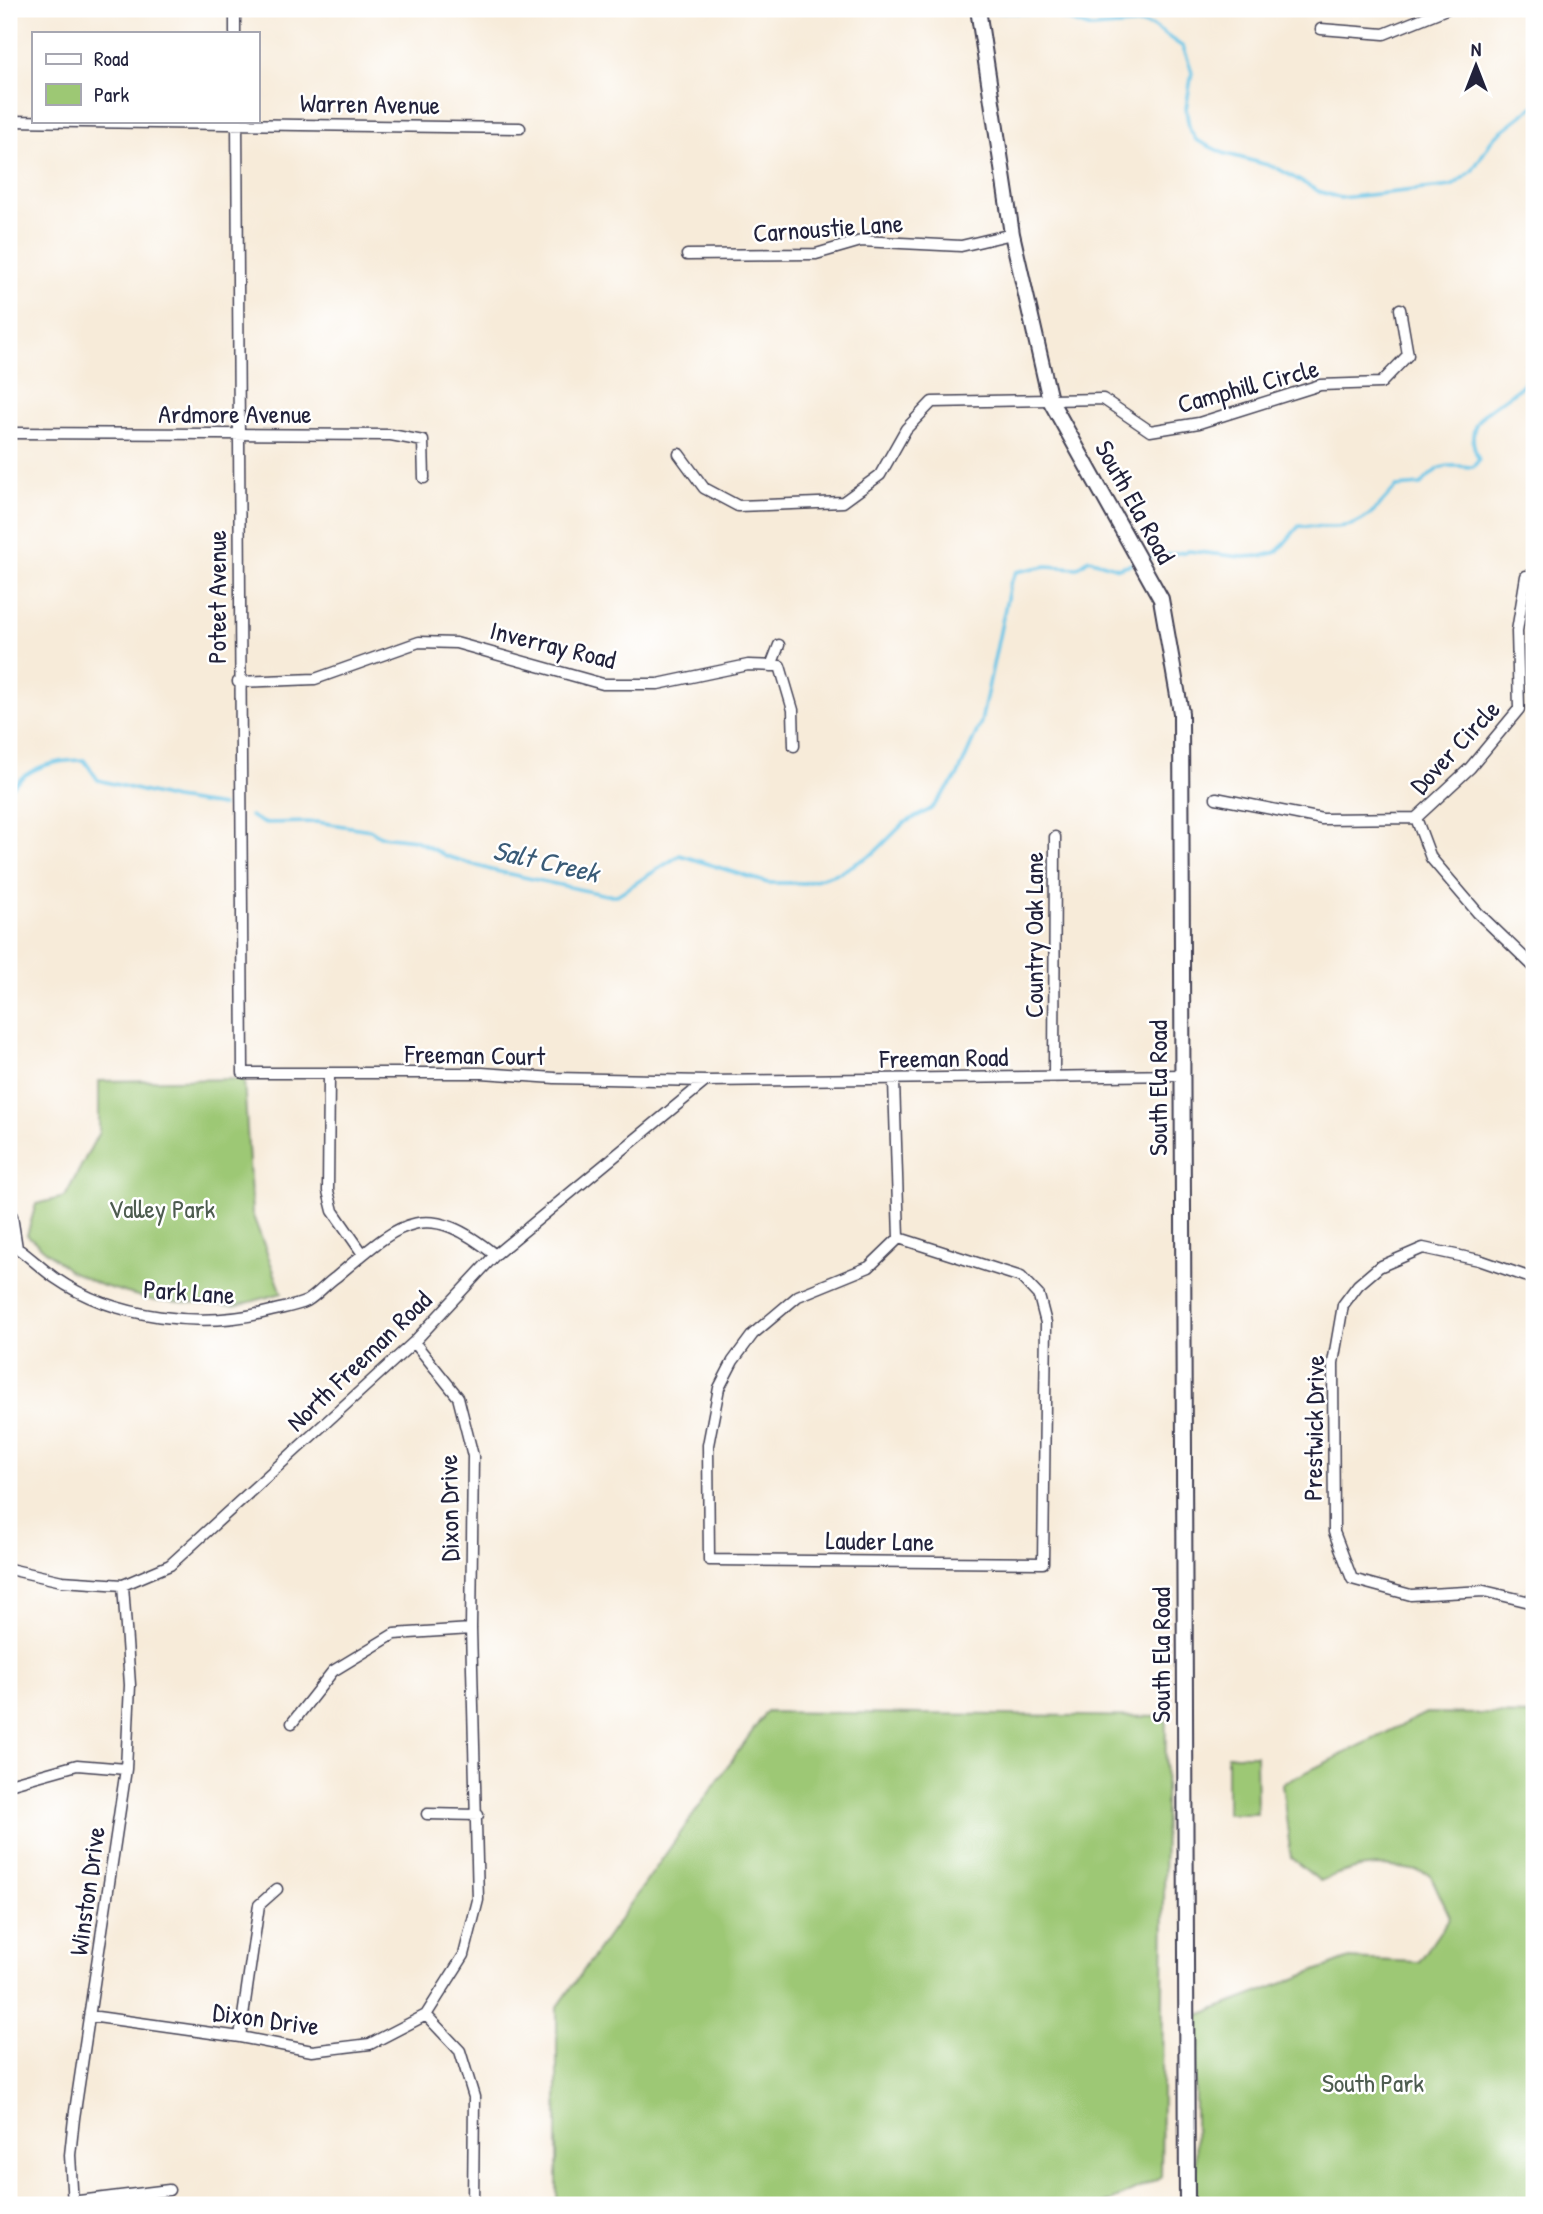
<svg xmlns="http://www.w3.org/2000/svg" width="1543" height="2214" font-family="'Patrick Hand',sans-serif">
	<rect width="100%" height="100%" fill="#fff"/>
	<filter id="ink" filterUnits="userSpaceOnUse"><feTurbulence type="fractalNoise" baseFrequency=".0143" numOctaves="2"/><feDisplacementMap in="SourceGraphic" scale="14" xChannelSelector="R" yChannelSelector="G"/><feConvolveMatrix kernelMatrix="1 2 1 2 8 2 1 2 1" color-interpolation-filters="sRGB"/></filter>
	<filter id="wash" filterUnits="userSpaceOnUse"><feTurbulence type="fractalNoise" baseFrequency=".00686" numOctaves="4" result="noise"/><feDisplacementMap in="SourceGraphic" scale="28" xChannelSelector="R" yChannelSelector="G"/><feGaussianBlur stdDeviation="1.57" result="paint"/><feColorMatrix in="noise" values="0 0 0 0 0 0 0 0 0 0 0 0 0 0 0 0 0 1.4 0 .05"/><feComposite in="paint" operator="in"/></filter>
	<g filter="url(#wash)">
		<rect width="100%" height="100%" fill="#f7ebd9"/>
		<path fill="#9dc874" stroke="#607558" stroke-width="2" d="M 244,1079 L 252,1213 L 282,1293 L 236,1306 L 151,1300 L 100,1285 L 68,1270 L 27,1235 L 36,1204 L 65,1197 L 99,1132 L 99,1081 Z
			M 766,1712 L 1166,1717 L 1161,2178 L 1102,2205 L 557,2205 L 557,2008 Z
			M 1426,1713 L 1534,1715 L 1534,1937 L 1531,1946 L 1534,1981 L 1534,2205 L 1196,2205 L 1194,2017 L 1347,1959 L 1419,1962 L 1450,1917 L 1430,1874 C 1387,1863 1362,1862 1320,1881 L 1291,1858 L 1282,1784 Z
			M 1227,1755 L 1256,1755 L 1257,1814 L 1227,1814 Z"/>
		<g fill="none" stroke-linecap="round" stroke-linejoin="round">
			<path stroke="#68c4e6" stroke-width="3.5" d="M 944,9 L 968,11
				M 988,12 L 1046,13 L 1092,28 L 1143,24 L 1154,27 L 1183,47 L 1187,57 L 1192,72 L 1186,109 L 1189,127 L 1196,140 L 1223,153 L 1275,167 L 1318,191 L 1340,198 L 1452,186 L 1472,171 L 1494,137 L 1534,106
				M 1149,558 L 1189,551 L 1242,557 L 1262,556 L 1277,552 L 1299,526 C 1356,528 1358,531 1396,487 L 1421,485 C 1439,463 1445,465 1473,467 L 1479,460 C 1453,407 1517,406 1534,369
				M 9,790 C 28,767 54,760 84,760 L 98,780 L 174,799 L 222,806
				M 250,816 L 263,823 L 317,822 L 371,830 L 380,836 L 415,840 L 446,856 L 491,870 L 606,895 L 617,895 L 680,855 L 768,883 L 805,883 L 841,872 L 874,853 L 904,823 L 931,809 L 957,777 L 981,722 L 1010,584 L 1016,572 L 1046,566 L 1077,568 L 1089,559 L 1118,568 L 1131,564"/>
		</g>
	</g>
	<g filter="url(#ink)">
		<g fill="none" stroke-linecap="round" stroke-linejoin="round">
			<defs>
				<path id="minor" d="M 235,9 L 235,33
					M 1321,29 L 1384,34 L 1446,9
					M 9,121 L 520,128
					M 237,121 L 243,1073 L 482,1073 L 555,1078 L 706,1081 L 1183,1075
					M 687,255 L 816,254 L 861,241 L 961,246 L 1012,234
					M 9,433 L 391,435 L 423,441 L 424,478
					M 679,454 L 704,488 L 738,506 L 843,502 L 880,475 L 906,429 L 932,402 L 1103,399 L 1150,431 L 1199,423 L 1320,385 L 1381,383 L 1408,355 L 1400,309
					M 771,666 L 779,645
					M 238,682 L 315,679 L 419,642 L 456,643 L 603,684 L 658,684 L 748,665 L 780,666 L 793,710 L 794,746
					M 1216,798 L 1322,819 L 1416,818 L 1431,858 L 1478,913 L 1534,967
					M 1416,818 L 1470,768 L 1519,709 L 1517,631 L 1526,576
					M 329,1075 L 328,1191 L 333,1211 L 363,1254
					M 1054,1075 L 1055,837
					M 894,1081 L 899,1238
					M 12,1216 L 17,1248 C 30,1257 42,1269 55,1278 C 114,1319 203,1329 271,1311 C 282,1308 297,1306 307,1301 C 317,1295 326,1284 336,1277 C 398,1225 423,1196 495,1255
					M 899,1238 L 1021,1277 L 1039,1296 L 1046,1323 L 1043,1563 L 709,1560 L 708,1445 L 719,1388 L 733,1361 L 753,1334 L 798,1296 L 869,1267 Z
					M 1534,1279 L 1479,1260 L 1423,1248 L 1379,1267 L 1358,1285 L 1343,1305 L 1333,1363 L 1334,1532 L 1352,1579 L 1411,1595 L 1484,1591 L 1534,1603
					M 9,1569 L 62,1581 L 123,1585 L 170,1565 L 414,1342 L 495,1255 L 706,1081
					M 292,1723 L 333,1671 L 394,1634 L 471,1629
					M 9,1784 L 77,1765 L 126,1769
					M 427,1814 L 478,1815
					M 426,2015 L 460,2051 L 474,2097 L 473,2205
					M 90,2016 L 240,2037 L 312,2051 L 370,2044 L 426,2015 L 464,1955 L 478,1900 L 471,1629 L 473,1456 L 458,1397 L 414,1342
					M 240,2037 L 259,1905 L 277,1889
					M 46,2205 L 169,2190
					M 73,2205 L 70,2155 L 74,2118 L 126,1769 L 130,1685 L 123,1585"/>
				<path id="secondary" d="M 978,9 L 1012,234 L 1050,400 L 1161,599 L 1181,713 L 1187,2205"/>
			</defs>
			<use href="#minor" stroke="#424053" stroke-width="13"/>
			<use href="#secondary" stroke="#424053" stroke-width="18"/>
			<use href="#minor" stroke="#fff" stroke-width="10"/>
			<use href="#secondary" stroke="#fff" stroke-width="14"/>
		</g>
	</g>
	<g text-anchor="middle" stroke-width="5" stroke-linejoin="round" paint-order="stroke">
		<g font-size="26" fill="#22223b" stroke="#fff">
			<text transform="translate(370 104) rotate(1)" y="9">Warren Avenue</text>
			<text transform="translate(828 228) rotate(-4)" y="9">Carnoustie Lane</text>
			<text transform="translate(1248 386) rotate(-15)" y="9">Camphill Circle</text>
			<text x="235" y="423">Ardmore Avenue</text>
			<text transform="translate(1135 502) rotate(61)" y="9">South Ela Road</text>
			<text transform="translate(217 597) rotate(-90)" y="9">Poteet Avenue</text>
			<text transform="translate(553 645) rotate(14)" y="9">Inverray Road</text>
			<text transform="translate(1455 747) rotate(-47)" y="9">Dover Circle</text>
			<text transform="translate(1034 935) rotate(-90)" y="9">Country Oak Lane</text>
			<text transform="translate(475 1055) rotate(1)" y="9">Freeman Court</text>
			<text transform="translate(944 1058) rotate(-1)" y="9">Freeman Road</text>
			<text transform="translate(1158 1088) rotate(-90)" y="9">South Ela Road</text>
			<text transform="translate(189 1292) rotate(4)" y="9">Park Lane</text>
			<text transform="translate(359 1361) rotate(-44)" y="9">North Freeman Road</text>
			<text transform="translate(1314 1428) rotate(-89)" y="9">Prestwick Drive</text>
			<text transform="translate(449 1508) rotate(-91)" y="9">Dixon Drive</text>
			<text transform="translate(880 1541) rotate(1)" y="9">Lauder Lane</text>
			<text transform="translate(1161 1655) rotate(-90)" y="9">South Ela Road</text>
			<text transform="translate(87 1891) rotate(-82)" y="9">Winston Drive</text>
			<text transform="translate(266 2019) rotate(8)" y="9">Dixon Drive</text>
		</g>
		<g font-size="26" fill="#4d5c4f" stroke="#fff">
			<text x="162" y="1218">Valley Park</text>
			<text x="1373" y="2092">South Park</text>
		</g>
		<g font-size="28" font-style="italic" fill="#3a5b77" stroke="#fff">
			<text transform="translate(546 861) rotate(13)" y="10">Salt Creek</text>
		</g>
	</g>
	<rect width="1543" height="2214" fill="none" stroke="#fff" stroke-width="35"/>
	<rect x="32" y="32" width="228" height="91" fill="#ffffff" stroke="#a7a7b1" stroke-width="2"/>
	<rect x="46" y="54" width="35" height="10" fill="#ffffff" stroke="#a7a7b1" stroke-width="2"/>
	<text x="94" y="66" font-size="21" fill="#22223b">Road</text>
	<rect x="46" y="84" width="35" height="21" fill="#9dc874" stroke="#a7a7b1" stroke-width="2"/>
	<text x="94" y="102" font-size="21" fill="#22223b">Park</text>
	<g transform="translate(1476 66)" stroke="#ffffff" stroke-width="5" paint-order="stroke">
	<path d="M0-5L12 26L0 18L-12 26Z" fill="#22223b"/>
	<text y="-10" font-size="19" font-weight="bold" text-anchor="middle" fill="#22223b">N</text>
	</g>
</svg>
